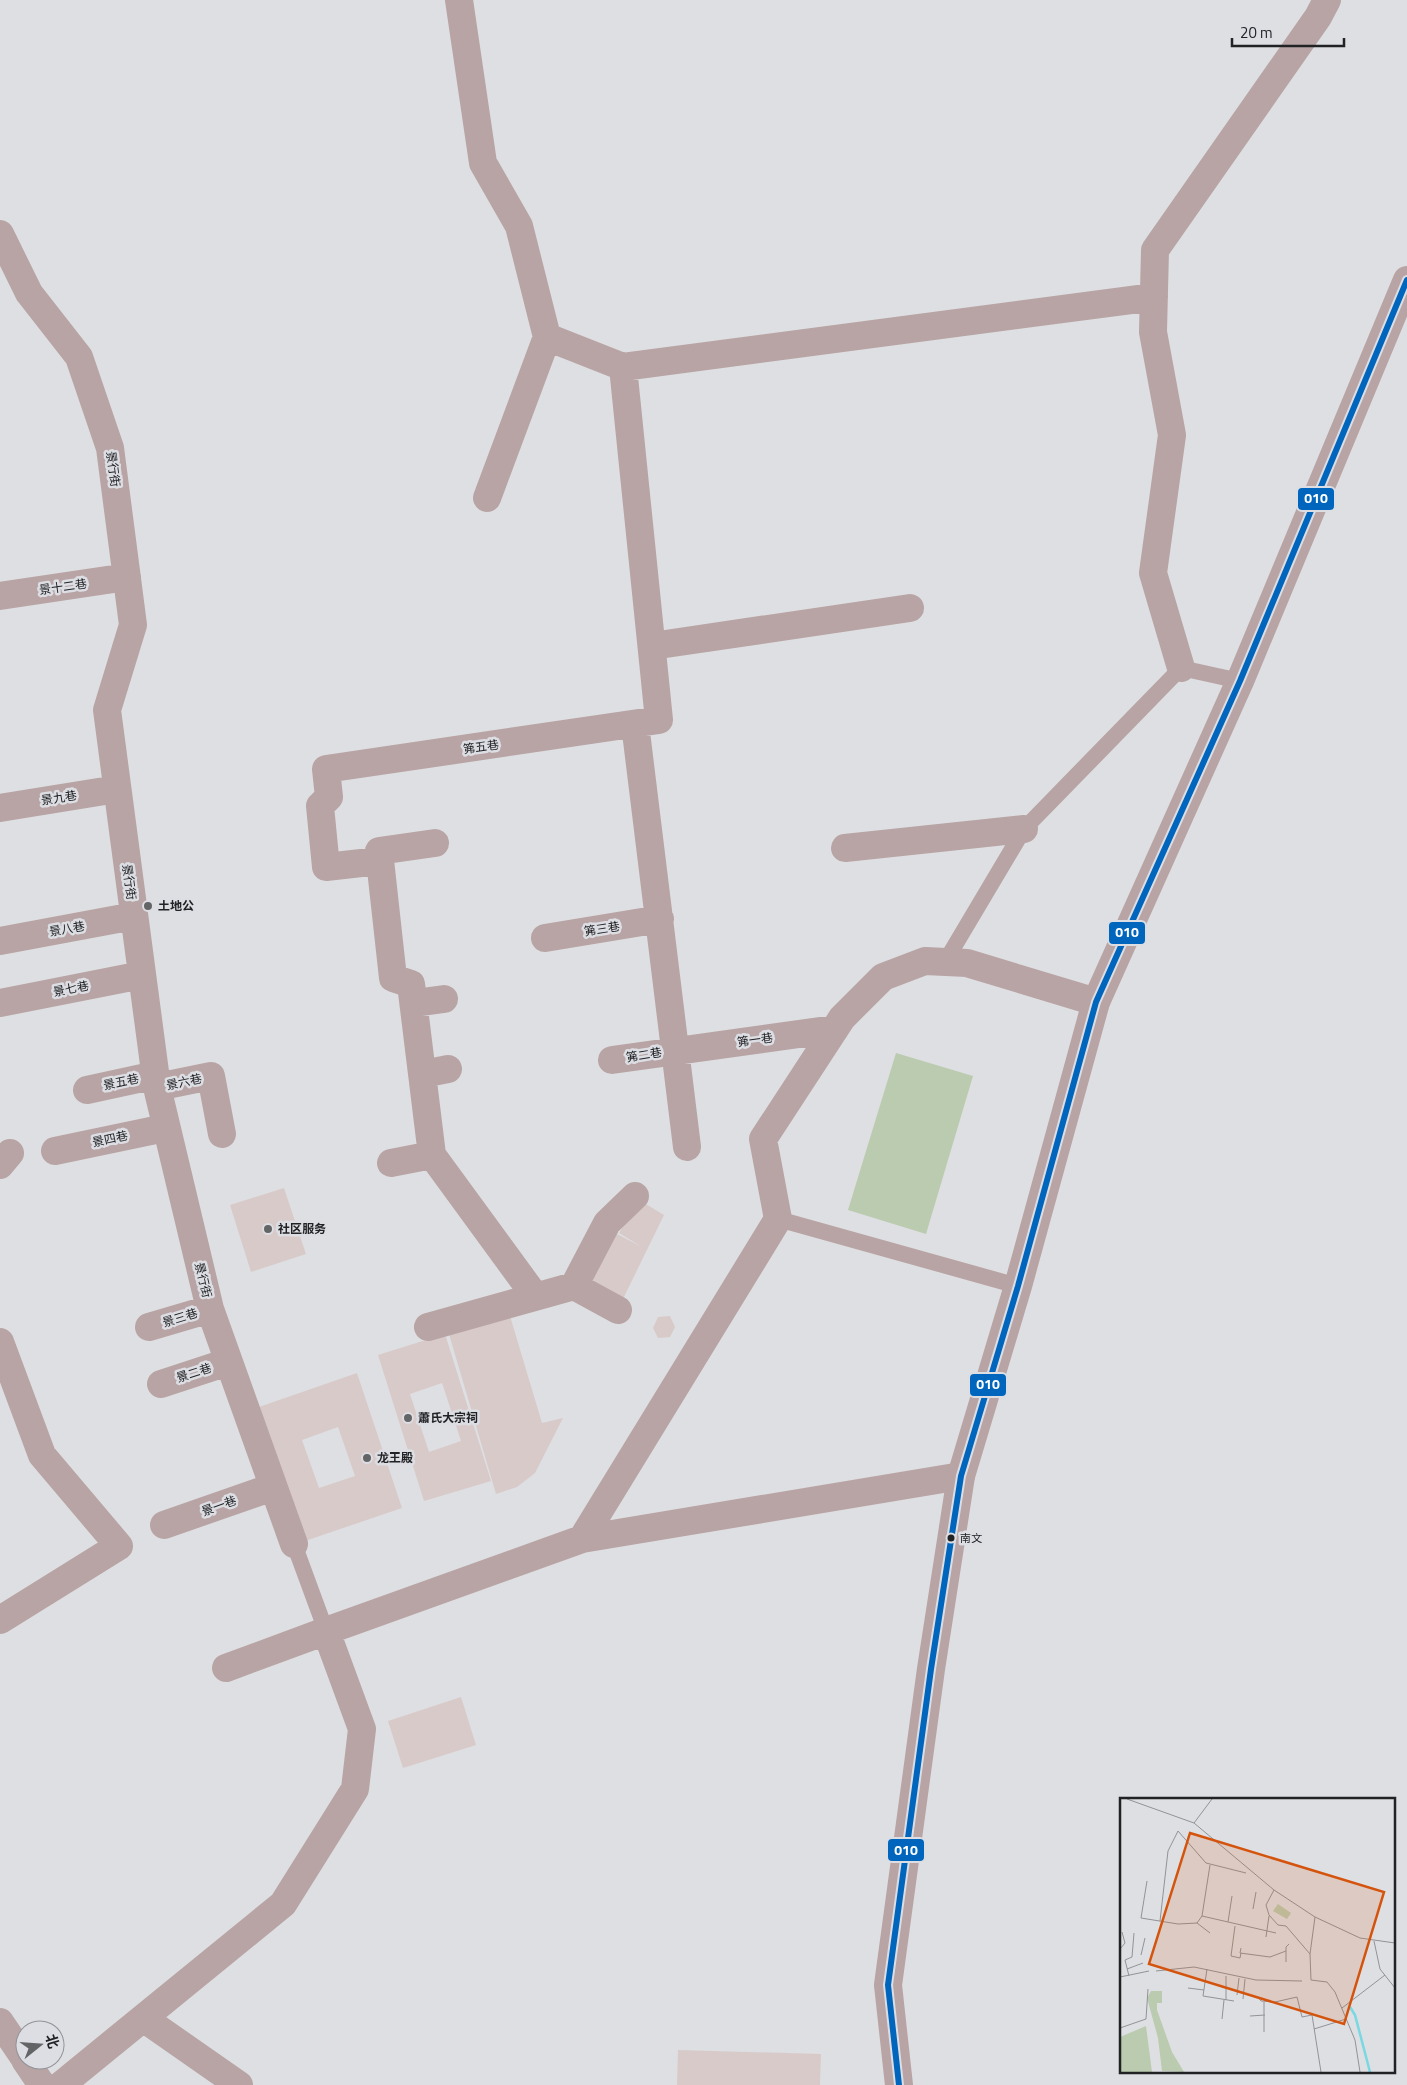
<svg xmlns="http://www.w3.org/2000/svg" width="1407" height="2085" font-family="'Titillium Web','Noto Sans SC',sans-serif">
	<rect width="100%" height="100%" fill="#dedfe2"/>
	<path fill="#bbcbaf" d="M 896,1053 L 973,1076 L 926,1234 L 848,1210 Z"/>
	<path fill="#d8cac9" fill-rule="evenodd" d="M 284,1188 L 306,1254 L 251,1272 L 230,1205 Z
		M 639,1200 L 664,1215 L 621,1303 L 586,1285 L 613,1232 L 642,1247 L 619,1233 Z
		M 510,1316 L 542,1423 L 563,1418 L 535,1473 L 517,1487 L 496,1494 L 449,1334 Z
		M 670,1316 L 675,1327 L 670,1337 L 658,1338 L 653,1328 L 658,1317 Z
		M 445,1334 L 491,1481 L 424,1501 L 378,1355 ZM 442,1383 L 461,1441 L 429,1452 L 410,1394 Z
		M 357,1373 L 402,1508 L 305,1541 L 259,1407 ZM 338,1427 L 355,1476 L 319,1488 L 302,1440 Z
		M 461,1697 L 476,1745 L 403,1768 L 388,1721 Z
		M 678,2050 L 821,2054 L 820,2085 L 677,2085 Z"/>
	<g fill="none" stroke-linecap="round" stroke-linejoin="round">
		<path stroke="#b8a4a4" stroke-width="16" d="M 945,962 L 1024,829 L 1181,668 L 1240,681
			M 778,1219 L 1018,1286
			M 294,1544 L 326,1631"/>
		<path stroke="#b8a4a4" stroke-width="28" d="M 459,0 L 483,163 L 519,226 L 547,337 L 623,367 L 1154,297
			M 0,234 L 29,293 L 79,357 L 110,448 L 133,625 L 107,710 L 157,1087 L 210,1309 L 294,1544
			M 487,498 L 547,337
			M 0,596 L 127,577
			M 652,646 L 910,608
			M 1181,668 L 1153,573 L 1172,435 L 1153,332 L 1155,250 L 1318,17 L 1327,0
			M 635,724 L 687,1147
			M 0,808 L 117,789
			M 435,843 L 379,851 L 393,978 L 411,984 L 432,1155 L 535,1296
			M 845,848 L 1024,829
			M 379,861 L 326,867 L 320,806 L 329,797 L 326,769 L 659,720 L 623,367
			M 545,938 L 660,919
			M 0,941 L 134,916
			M 0,1003 L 142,975
			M 415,1003 L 444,999
			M 612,1060 L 835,1029
			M 423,1074 L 448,1069
			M 157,1087 L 211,1076 L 222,1134
			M 87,1090 L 156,1075
			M 55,1151 L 165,1128
			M 391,1163 L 432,1155
			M 0,1165 L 10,1153
			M 574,1286 L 607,1223 L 635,1196
			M 149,1327 L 210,1309
			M 428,1327 L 574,1286 L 618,1310
			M 0,1342 L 42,1455 L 119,1546 L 0,1620
			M 161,1384 L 228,1362
			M 164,1525 L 273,1487
			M 582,1539 L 778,1219 L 763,1139 L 842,1018 L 883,977 L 925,961 L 967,963 L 1096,1002
			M 226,1668 L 326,1631
			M 143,2018 L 239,2085
			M 0,2022 L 25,2059
			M 25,2060 L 42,2085
			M 61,2085 L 283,1904 L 355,1789 L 362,1729 L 326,1631 L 582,1539 L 961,1476"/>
		<path stroke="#b8a4a4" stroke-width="28" d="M 899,2085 L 888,1985 L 931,1669 L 961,1476 L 1018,1286 L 1096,1002 L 1240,681 L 1407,280"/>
		<defs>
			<path id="bus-1" d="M 899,2085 L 888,1985 L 931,1669 L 961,1476 L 1018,1286 L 1096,1002 L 1240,681 L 1407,280"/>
		</defs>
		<use href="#bus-1" stroke="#dcdee4" stroke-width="10"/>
		<use href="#bus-1" stroke="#0065bd" stroke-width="6"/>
	</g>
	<g fill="#636466" stroke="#dcdee4" stroke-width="2">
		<circle cx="148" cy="906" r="5"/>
		<circle cx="268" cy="1229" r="5"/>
		<circle cx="408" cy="1418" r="5"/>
		<circle cx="367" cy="1458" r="5"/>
	</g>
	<circle fill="#212224" stroke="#dcdee4" stroke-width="2" cx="951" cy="1538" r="4.5"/>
	<g text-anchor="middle" stroke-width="5" stroke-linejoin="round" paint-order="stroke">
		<g font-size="11" fill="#212224" stroke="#dcdee4" text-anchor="start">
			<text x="960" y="1542">南文</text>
		</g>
		<g font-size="12" fill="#212224" stroke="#dcdee4">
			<text transform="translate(113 469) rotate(82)" y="4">景行街</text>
			<text transform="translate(63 587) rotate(-8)" y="4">景十二巷</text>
			<text transform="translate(481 747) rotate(-8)" y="4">笰五巷</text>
			<text transform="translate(59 798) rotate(-9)" y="4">景九巷</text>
			<text transform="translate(129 882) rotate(82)" y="4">景行街</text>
			<text transform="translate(67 929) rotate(-10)" y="4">景八巷</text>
			<text transform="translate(602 929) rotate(-9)" y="4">笰三巷</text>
			<text transform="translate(71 989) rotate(-11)" y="4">景七巷</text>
			<text transform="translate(755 1040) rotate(-8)" y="4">笰一巷</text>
			<text transform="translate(644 1055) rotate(-9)" y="4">笰二巷</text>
			<text transform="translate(121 1082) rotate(-12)" y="4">景五巷</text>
			<text transform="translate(184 1082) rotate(-12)" y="4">景六巷</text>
			<text transform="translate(110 1139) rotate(-12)" y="4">景四巷</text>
			<text transform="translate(203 1280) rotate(76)" y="4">景行街</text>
			<text transform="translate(180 1318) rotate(-17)" y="4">景三巷</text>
			<text transform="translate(194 1373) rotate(-18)" y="4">景二巷</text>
			<text transform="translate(219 1506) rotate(-20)" y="4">景一巷</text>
		</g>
		<g font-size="12" font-weight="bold" fill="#212224" stroke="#dcdee4" text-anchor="start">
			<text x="158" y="910">土地公</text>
			<text x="278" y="1233">社区服务</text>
			<text x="418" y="1422">蕭氏大宗祠</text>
			<text x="377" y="1462">龙王殿</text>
		</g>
	</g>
	<g transform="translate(1120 1798)">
		<rect width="275" height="275" fill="#dedfe2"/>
		<path d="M 158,106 L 171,115 L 167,121 L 153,113 ZM 31,193 L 42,193 L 42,205 L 37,205 L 37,212 L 52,254 L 64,274 L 42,273 L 38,240 L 27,200 ZM 26,228 L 32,274 L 0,274 L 0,239 Z" fill="#bbcbaf"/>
		<path fill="none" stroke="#79d8e1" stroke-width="2.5" d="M 230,209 L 235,217 L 250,274"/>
		<path fill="none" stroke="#929396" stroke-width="1" d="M 7,1 L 74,25 L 154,92 L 195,119 L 240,140 L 275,145M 74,25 L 92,1M 27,83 L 21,120 L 58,126 L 77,125 L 82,118 L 90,67M 154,92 L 146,107 L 149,117 L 158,127 L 166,128 L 190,156M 133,111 L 136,94M 82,118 L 156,135M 195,119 L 190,156 L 191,182 L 207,184 L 215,194 L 235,242 L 240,274M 40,123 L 48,53 L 58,33 L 86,65 L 126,75M 108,124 L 112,98M 77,125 L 90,135M 115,128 L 111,158 L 120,160 L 121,155M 146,139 L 149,118M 254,143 L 260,171 L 275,190M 121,150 L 120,155 L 150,159 L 166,153M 0,151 L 5,145 L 2,134M 21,157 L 25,140M 166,164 L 166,149 L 169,146M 7,171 L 23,165M 87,171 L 83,198 L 114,203M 36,173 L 74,169 L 136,182 L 182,183M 9,178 L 5,162 L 12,159 L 14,135M 0,179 L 29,173M 68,190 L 84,192M 117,197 L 119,180M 137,198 L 141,203 L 155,204 L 177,199 L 182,219 L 192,217 L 201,274M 123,201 L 125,181M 106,202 L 106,178M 222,210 L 265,177M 130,218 L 145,217M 102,221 L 104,202M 0,230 L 26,221 L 28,191M 194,231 L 226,221M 144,234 L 144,204"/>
		<path fill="#d4540e" fill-opacity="0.15" stroke="#d4540e" stroke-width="2.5" d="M 70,35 L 264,94 L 224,226 L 29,166 Z"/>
		<rect width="275" height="275" fill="none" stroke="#212224" stroke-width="2.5"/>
	</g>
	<g stroke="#dcdee4" stroke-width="2">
		<rect x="1297" y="487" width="38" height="24" rx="5" fill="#0065bd"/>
		<rect x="1108" y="921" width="38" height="24" rx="5" fill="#0065bd"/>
		<rect x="969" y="1373" width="38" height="24" rx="5" fill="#0065bd"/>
		<rect x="887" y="1838" width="38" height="24" rx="5" fill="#0065bd"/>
	</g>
	<g font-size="14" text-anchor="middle" font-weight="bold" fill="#fff">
		<text x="1316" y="503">010</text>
		<text x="1127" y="937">010</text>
		<text x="988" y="1389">010</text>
		<text x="906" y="1855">010</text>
	</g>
	<g transform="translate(40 2045) rotate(73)"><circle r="24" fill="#dcdee4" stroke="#919397"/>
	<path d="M0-4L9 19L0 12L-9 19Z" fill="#636466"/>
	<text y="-8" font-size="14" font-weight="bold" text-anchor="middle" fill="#212224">北</text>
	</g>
	<path d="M1232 38v8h112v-8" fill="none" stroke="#212224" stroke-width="2.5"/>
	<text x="1240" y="38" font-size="15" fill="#212224" stroke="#dcdee4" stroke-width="4" paint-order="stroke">20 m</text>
</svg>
